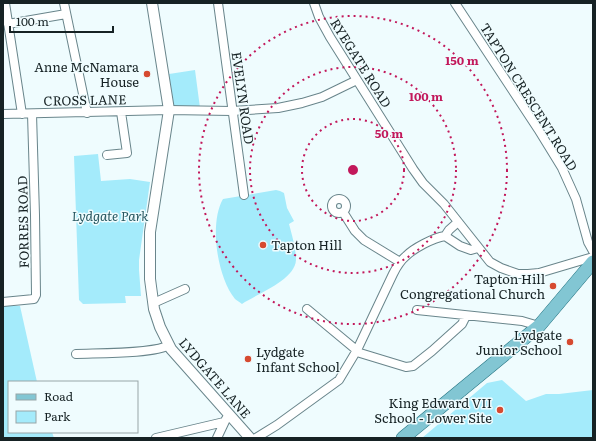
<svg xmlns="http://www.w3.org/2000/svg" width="596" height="441" font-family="Literata,serif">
	<rect width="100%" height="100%" fill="#effcfe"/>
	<path fill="#a4ebfb" d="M 195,70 L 200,108 L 175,106 L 173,105 L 169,74 Z
		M 98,154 L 101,181 L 130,179 L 150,182 L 139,260 L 139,270 L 141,296 L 125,296 L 126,303 L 83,304 L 79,300 L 74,156 Z
		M 276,190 L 280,191 L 284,193 L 287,208 L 294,221 L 289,224 C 292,235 296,249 296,260 C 295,280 257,294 242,304 C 240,302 237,301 235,299 C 217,277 209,223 223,199 Z
		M 3,306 L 20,306 L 37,382 L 9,382 L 9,432 L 52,432 L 54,438 L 3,438 Z
		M 502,380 L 526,401 L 546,394 L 559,394 L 593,390 L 593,438 L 422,438 L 487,383 Z"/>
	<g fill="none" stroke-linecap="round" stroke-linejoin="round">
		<defs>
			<path id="minor" d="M 5,3 L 22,114
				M 64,3 L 87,113
				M 218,3 L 244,195
				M 314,3 L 319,17 L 330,37 L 413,169 L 423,183 L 444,204 L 490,262 L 501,268 L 518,274 L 528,274 L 539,273 L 593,257
				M 455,3 L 538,129 L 562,168 L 576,199 L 588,242 L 593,251
				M 8,24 L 66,14
				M 3,114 L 169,110 L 232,111 L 278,108 L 302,103 L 322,97 L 357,80
				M 107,155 L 127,153 L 121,112
				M332 206a7 7 0 1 1 14 0a7 7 0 1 1-14 0Z
				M 343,212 L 355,231 L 364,240 L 400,262
				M 445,236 L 460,246 L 471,250 L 478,248
				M 3,302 L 34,299 L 36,295 L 35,215 L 32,114
				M 153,302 L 158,301 L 185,289
				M 307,309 L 360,353 L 406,367 L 413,366 L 432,351 L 462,324 L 466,316
				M 417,310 L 522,321 L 539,326
				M 76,354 C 96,353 155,354 169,345
				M 156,438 L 224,422
				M 217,438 L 226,419
				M 256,438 L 277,425 L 339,380 L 357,350 L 393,274 C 396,268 400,261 406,256 C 414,248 433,238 445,236 L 449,230 L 458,222"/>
			<path id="tertiary" d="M 152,3 L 169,110 L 150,232 L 150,279 L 154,309 L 160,327 L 171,349 L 250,438"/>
			<path id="primary" d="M 403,438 L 539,326 L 593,262"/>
		</defs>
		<use href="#minor" stroke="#69858b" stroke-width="10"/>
		<use href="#tertiary" stroke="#69858b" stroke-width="12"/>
		<use href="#primary" stroke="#267482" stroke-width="14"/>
		<use href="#minor" stroke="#fff" stroke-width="8"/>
		<use href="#tertiary" stroke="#fff" stroke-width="10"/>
		<use href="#primary" stroke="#82c6d3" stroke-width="13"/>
	</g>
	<g fill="none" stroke="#c2185b" stroke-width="2" stroke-dasharray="2 4">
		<circle cx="353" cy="170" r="51"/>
		<circle cx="353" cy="170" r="103"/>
		<circle cx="353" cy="170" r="154"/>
	</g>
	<g fill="#d64a30" stroke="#effcfe" stroke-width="1.5">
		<circle cx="147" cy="74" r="4"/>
		<circle cx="263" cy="245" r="4"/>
		<circle cx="553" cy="286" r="4"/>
		<circle cx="570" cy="342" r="4"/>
		<circle cx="248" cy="359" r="4"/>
		<circle cx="500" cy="410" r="4"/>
	</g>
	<g text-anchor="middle" stroke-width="3" stroke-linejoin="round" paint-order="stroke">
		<g font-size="13" fill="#162224" stroke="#effcfe">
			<text transform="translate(361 63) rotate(58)" y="5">RYEGATE ROAD</text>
			<text transform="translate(529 97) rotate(58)" y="5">TAPTON CRESCENT ROAD</text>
			<text transform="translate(243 98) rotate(82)" y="5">EVELYN ROAD</text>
			<text transform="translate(85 100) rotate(-1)" y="5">CROSS LANE</text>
			<text transform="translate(23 222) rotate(-91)" y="5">FORRES ROAD</text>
			<text transform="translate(215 378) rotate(49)" y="5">LYDGATE LANE</text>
		</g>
		<g font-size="13" fill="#162224" stroke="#effcfe" text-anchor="end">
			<text x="139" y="72">Anne McNamara<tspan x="139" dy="15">House</tspan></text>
			<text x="271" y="250" text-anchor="start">Tapton Hill</text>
			<text x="545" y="284">Tapton Hill<tspan x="545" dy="15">Congregational Church</tspan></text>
			<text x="562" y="340">Lydgate<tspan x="562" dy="15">Junior School</tspan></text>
			<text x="256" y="357" text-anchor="start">Lydgate<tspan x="256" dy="15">Infant School</tspan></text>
			<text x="492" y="408">King Edward VII<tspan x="492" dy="15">School - Lower Site</tspan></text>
		</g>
		<g font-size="13" font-style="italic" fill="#275760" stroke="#effcfe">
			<text x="110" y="221">Lydgate Park</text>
		</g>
	</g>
	<circle cx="353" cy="170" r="6" fill="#c2185b" stroke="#effcfe" stroke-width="2"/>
	<g font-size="12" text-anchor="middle" font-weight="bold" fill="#c2185b" stroke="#effcfe" stroke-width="3" stroke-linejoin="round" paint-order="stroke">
		<text x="462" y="65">150 m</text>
		<text x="426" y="101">100 m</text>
		<text x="389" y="138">50 m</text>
	</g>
	<rect width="596" height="441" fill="none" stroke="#162224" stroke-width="8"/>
	<rect x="8" y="381" width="130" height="52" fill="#effcfe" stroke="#98a5a7"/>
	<rect x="16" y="394" width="20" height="6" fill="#82c6d3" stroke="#98a5a7"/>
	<text x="44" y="401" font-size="12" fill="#162224">Road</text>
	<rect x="16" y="411" width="20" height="12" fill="#a4ebfb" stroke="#98a5a7"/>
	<text x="44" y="421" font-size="12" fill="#162224">Park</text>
	<path d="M10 26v6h103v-6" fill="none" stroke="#162224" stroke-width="2"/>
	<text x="16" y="26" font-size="12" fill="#162224" stroke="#effcfe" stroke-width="3" paint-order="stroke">100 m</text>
</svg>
